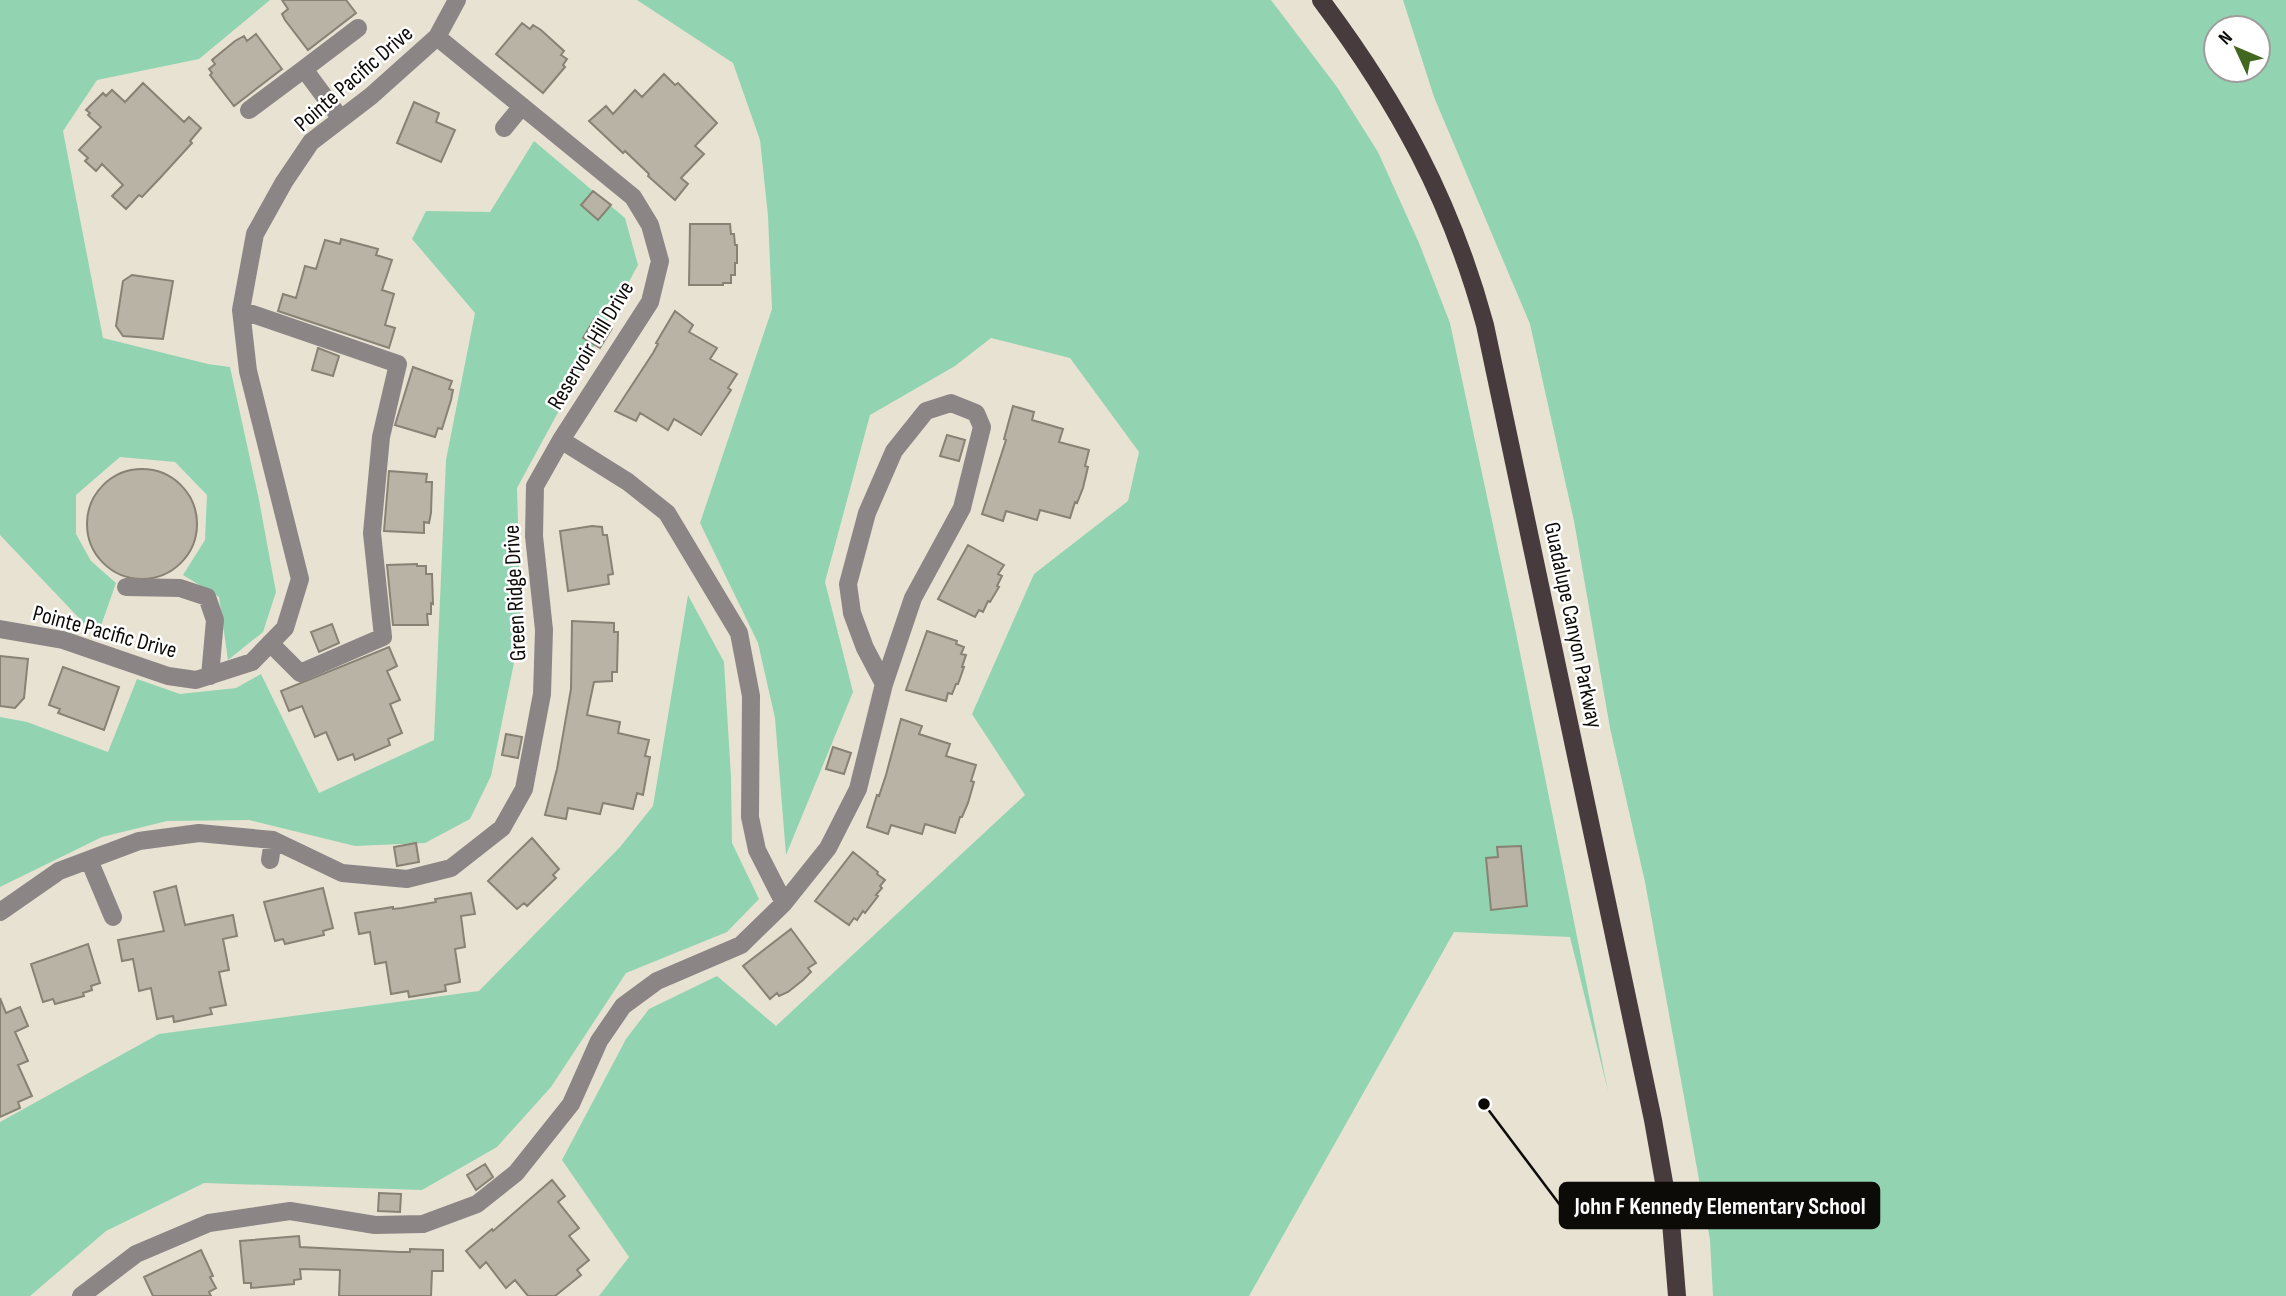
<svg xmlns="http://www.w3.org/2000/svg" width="2286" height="1296" font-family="'Sofia Sans Condensed',sans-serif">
	<rect width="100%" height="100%" fill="#e8e2d3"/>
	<path fill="#92d4b1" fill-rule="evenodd" d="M 0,0 L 270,0 L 199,59 L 97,80 L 63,131 L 103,338 L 208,364 L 230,367 L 259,500 L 276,592 L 263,632 L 228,660 L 219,597 L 183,575 L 205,540 L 207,495 L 175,462 L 120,457 L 76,495 L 76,534 L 91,561 L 116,583 L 97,637 L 0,535 Z
		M 637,0 L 1271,0 L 1337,87 L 1378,152 L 1419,243 L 1450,323 L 1516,633 L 1608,1091 L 1570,937 L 1454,932 L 1249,1296 L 599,1296 L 629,1257 L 562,1160 L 626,1039 L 649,1009 L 717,976 L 776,1026 L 1025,795 L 972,714 L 1034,574 L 1128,501 L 1139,452 L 1070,358 L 991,338 L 955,366 L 870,415 L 825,582 L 853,692 L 786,855 L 775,718 L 758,643 L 700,523 L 772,309 L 768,216 L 760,140 L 733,63 Z
		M 1403,0 L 2286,0 L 2286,1296 L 1713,1296 L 1710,1240 L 1645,882 L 1610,728 L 1574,521 L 1530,324 L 1434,97 ZM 2216,28 L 2258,28 L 2258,70 L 2216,70 Z
		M 534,141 L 625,218 L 638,265 L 517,488 L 521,628 L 491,776 L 470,819 L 425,843 L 355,846 L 249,820 L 167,821 L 102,837 L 0,887 L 0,717 L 27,722 L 108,752 L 137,679 L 180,694 L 236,688 L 261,674 L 319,793 L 434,740 L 446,460 L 475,313 L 412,239 L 426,211 L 490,212 Z
		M 688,595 L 724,662 L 731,777 L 732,843 L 759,899 L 727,932 L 626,973 L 551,1087 L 497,1147 L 422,1190 L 204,1183 L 106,1231 L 30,1296 L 0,1296 L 0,1122 L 159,1034 L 479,991 L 620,847 L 653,806 Z"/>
	<path fill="#b8b3a4" stroke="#878274" stroke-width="2" d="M 282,0 L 346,0 L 356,13 L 308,50 L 285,20 L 282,14 L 288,9 Z
		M 522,23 L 530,29 L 533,25 L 541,30 L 564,51 L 561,55 L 567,59 L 563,65 L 565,67 L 543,93 L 496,54 Z
		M 256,34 L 282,69 L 234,106 L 210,75 L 212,73 L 209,69 L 215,64 L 212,60 L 235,41 L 244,36 L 247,41 Z
		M 664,74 L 675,85 L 678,83 L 717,123 L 695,146 L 704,154 L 681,178 L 688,184 L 675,200 L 648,176 L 649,174 L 625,151 L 623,153 L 589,121 L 606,106 L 613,114 L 635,90 L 642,97 Z
		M 143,83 L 184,122 L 189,117 L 201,128 L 190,141 L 192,143 L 160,178 L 142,197 L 139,195 L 126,209 L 112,196 L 123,185 L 102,164 L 96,171 L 85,161 L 88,158 L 79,150 L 101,127 L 88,115 L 90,113 L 86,110 L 103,93 L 106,96 L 112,90 L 125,102 Z
		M 414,102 L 439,113 L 436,122 L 455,130 L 441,162 L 397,143 Z
		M 593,191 L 611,205 L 598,220 L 581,205 Z
		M 690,224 L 730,224 L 731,234 L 734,234 L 735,245 L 737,245 L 737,263 L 735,263 L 735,275 L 731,275 L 731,283 L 723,283 L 723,285 L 689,285 Z
		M 341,239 L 378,249 L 376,255 L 392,260 L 382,290 L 394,294 L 385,325 L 395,328 L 389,348 L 278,311 L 283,294 L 296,298 L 305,266 L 316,269 L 325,240 L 340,244 Z
		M 132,275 L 173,281 L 163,339 L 123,336 L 116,326 L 123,281 Z
		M 675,311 L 693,325 L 689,332 L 717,348 L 710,359 L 737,374 L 728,388 L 731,390 L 701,435 L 674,419 L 668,430 L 640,413 L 636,421 L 615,411 L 653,353 L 658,344 L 656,343 Z
		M 595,318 L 612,328 L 600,348 L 583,338 Z
		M 318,348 L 339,356 L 333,376 L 312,370 Z
		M 413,367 L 452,381 L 449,389 L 453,390 L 451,400 L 442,429 L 438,428 L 435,437 L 395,425 Z
		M 1013,406 L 1034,412 L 1032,420 L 1063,429 L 1059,442 L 1089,450 L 1085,466 L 1088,467 L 1083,488 L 1077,503 L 1075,502 L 1070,518 L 1040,510 L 1037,520 L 1006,511 L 1003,521 L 982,514 L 1006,440 L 1004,439 Z
		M 947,435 L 965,440 L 959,461 L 940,456 Z
		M87 524a55 55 0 1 1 110 0a55 55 0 1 1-110 0Z
		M 389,471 L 427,474 L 426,482 L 432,482 L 431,513 L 429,523 L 424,522 L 424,533 L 384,531 Z
		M 592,526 L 602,527 L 603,535 L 607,535 L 613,574 L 608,575 L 609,584 L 568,591 L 560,531 Z
		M 968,545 L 1004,565 L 998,574 L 1002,576 L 997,586 L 999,587 L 990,602 L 988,601 L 983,612 L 979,610 L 975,617 L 938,599 Z
		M 417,564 L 417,566 L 426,566 L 426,574 L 432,574 L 433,604 L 431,603 L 431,614 L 427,614 L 428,625 L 393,625 L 387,565 Z
		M 572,621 L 614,623 L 614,632 L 618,632 L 617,672 L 612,672 L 612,681 L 594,682 L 587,715 L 620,722 L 618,733 L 649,740 L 645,756 L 650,757 L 643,795 L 637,793 L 633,809 L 603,803 L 600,814 L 568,808 L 566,819 L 545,815 L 557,769 L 571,689 Z
		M 332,624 L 339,643 L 319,652 L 311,632 Z
		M 927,631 L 957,641 L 956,644 L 964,647 L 961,654 L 966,655 L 962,667 L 964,667 L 958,684 L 956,684 L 952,694 L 948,693 L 946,701 L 906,690 Z
		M 389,647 L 397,666 L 387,671 L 400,700 L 390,704 L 402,733 L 388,739 L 390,745 L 355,760 L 353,754 L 338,760 L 326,732 L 315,737 L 302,706 L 289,711 L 281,691 Z
		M 0,656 L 28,659 L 24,698 L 15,708 L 0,706 Z
		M 63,667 L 119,687 L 104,730 L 58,713 L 60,709 L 49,705 Z
		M 901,719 L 922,726 L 919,734 L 950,744 L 946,756 L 976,765 L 971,781 L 974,782 L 968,803 L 962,817 L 960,817 L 955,833 L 925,824 L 922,834 L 891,825 L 888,834 L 867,827 L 877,795 L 879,796 L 886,775 Z
		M 506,734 L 522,737 L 518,758 L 502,755 Z
		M 833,747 L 851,753 L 844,774 L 826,769 Z
		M 532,838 L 559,869 L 553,875 L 556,878 L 527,906 L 524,903 L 517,909 L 488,881 Z
		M 416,843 L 419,862 L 397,866 L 394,847 Z
		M 1521,846 L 1527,906 L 1491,910 L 1486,858 L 1498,857 L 1497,847 Z
		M 853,852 L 878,872 L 877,874 L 885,880 L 880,886 L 882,888 L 876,895 L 878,896 L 865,913 L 863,911 L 857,920 L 854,918 L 849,925 L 815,901 Z
		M 176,886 L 185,925 L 233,915 L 237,936 L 223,939 L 229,970 L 219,972 L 226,1005 L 210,1008 L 212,1014 L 174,1022 L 173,1016 L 157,1019 L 151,988 L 139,991 L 133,959 L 122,961 L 118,940 L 164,931 L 154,892 Z
		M 323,888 L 333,928 L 323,931 L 324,935 L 285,944 L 283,939 L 275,941 L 264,902 Z
		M 471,893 L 475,914 L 461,916 L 465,947 L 455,949 L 460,982 L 445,985 L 446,991 L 409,997 L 408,991 L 391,994 L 386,962 L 375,964 L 370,932 L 359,934 L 355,913 L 393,907 L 393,909 L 402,908 L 436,902 L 435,899 Z
		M 791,929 L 816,963 L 808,968 L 811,972 L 803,980 L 788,992 L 779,996 L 777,993 L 770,999 L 743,966 Z
		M 88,944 L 100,983 L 91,986 L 92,990 L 83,993 L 84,996 L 55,1004 L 53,999 L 43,1002 L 31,964 Z
		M 0,998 L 6,1013 L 20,1007 L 28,1026 L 15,1032 L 28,1061 L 18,1065 L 32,1096 L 18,1102 L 20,1108 L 0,1117 Z
		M 485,1164 L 493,1177 L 476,1190 L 467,1175 Z
		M 552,1180 L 565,1196 L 558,1202 L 579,1228 L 569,1236 L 589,1260 L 577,1270 L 581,1275 L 555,1296 L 528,1296 L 515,1280 L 506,1288 L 486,1262 L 480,1268 L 466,1251 L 492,1229 L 493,1231 Z
		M 379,1193 L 401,1194 L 400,1212 L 378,1211 Z
		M 299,1236 L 300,1247 L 399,1252 L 410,1252 L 410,1249 L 443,1250 L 443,1271 L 432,1271 L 431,1296 L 339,1296 L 340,1270 L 300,1269 L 301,1279 L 294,1280 L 294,1284 L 251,1288 L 251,1283 L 244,1283 L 240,1241 Z
		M 201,1250 L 213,1276 L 210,1277 L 216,1288 L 209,1292 L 211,1296 L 153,1296 L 144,1277 Z"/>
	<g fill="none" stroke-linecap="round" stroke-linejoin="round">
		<path stroke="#8c8586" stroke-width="18" d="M 437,37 L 633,197 L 650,225 L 660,261 L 650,302 L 561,440 L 628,482 L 667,513 L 739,633 L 751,696 L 750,817 L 757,850 L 784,903
			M 249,110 L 304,69
			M 341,119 L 304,69 L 358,28
			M 504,128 L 522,106
			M 241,310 L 398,364 L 381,437 L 372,533 L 383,637 L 300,673 L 270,643
			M 126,587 L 180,588 L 207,597 L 215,620 L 210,676
			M 0,629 L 63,640 L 168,676 L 196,680 L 252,662 L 285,628 L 300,579 L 248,371 L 241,310 L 255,234 L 284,182 L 311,142 L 371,96 L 437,37 L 457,0
			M 89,860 L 113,917
			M 270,860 L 273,840
			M 0,912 L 59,871 L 139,841 L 199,833 L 273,840 L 342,873 L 407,879 L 451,868 L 502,828 L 524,789 L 542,694 L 544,630 L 534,536 L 535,486 L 561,440
			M 81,1296 L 136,1254 L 209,1223 L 290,1211 L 375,1225 L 423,1224 L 477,1204 L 516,1173 L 571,1104 L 599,1041 L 623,1006 L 657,981 L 741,945 L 784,903 L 828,848 L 858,789 L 884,684 L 913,598 L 962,508 L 982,427 L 976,413 L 951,403 L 926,411 L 894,451 L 867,513 L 848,584 L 852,613 L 865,648 L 884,684"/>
		<path stroke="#473b3d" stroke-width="18" d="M 1321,0 C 1398,103 1451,200 1485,325 L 1653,1120 L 1671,1222 L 1677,1296"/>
	</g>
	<g text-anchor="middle" stroke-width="5" stroke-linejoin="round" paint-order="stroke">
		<g font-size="23" fill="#0d0b07" stroke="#fff">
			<text transform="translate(353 78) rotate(-41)" y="8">Pointe Pacific Drive</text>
			<text transform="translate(590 345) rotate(-59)" y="8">Reservoir Hill Drive</text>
			<text transform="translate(514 593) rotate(-93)" y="8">Green Ridge Drive</text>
			<text transform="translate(1574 625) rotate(78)" y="8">Guadalupe Canyon Parkway</text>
			<text transform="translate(105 631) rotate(15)" y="8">Pointe Pacific Drive</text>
		</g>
	</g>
	<path fill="none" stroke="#0d0b07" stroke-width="2.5" d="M1484 1104L1560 1205"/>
	<circle fill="#0d0b07" stroke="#fff" stroke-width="2.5" cx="1484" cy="1104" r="7"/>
	<rect fill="#0d0b07" stroke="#0d0b07" stroke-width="2.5" x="1560" y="1183" width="319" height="45" rx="7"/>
	<g font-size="24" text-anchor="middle" font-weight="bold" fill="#fff">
		<text x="1720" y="1214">John F Kennedy Elementary School</text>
	</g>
	<g transform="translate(2237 49) rotate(314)"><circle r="33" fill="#ffffff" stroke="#9e9d9c" stroke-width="2"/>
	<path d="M0-5L12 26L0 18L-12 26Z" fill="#426720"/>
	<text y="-10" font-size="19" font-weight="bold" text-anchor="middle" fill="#0d0b07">N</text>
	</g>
</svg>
